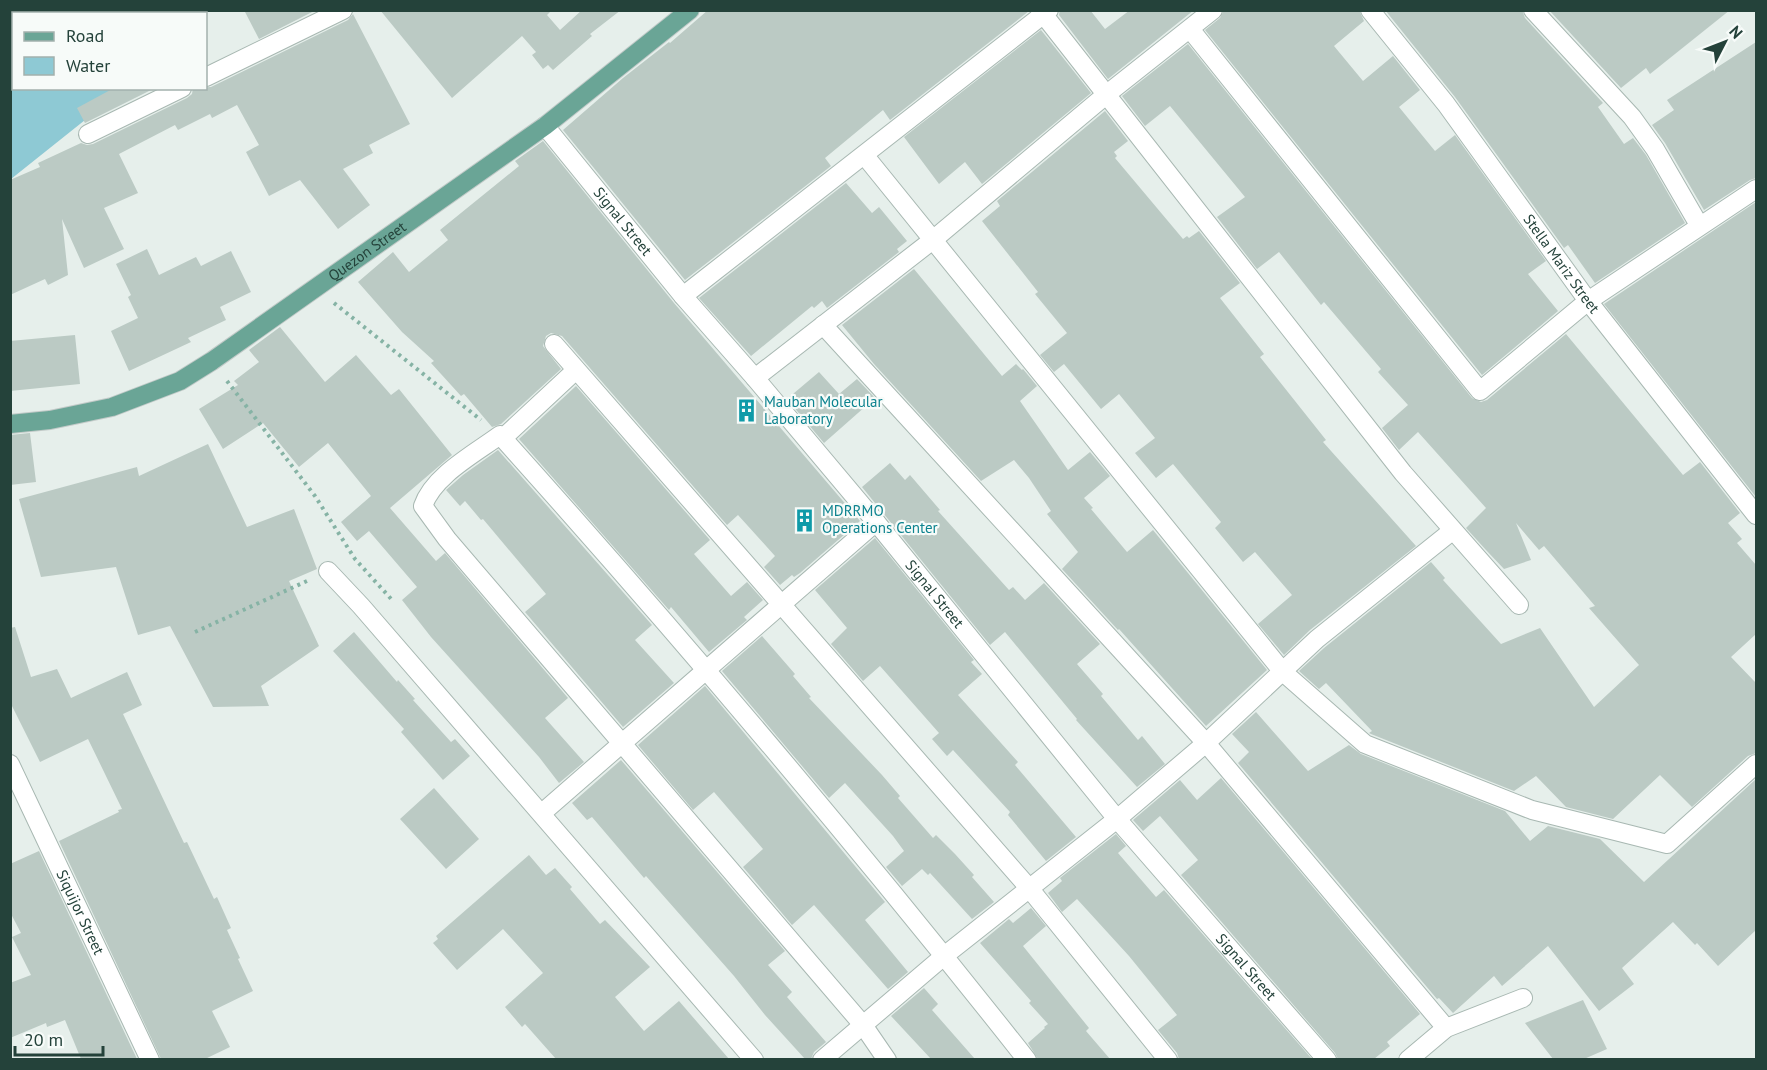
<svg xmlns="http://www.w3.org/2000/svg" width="1767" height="1070" font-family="'PT Sans',sans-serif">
	<rect width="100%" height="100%" fill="#e6efeb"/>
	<path fill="#8ec9d4" d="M 11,11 L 186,11 L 183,14 L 14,14 L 14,88 L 114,89 L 85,120 L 11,179 Z"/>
	<path fill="#bbcac4" d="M 244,10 L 316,10 L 259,39 Z
		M 380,10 L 552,10 L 547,15 L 560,30 L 582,10 L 621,10 L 590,34 L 592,36 L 553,70 L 548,65 L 543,69 L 532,55 L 536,52 L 522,36 L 452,98 Z
		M 708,10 L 1029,10 L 1029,11 L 890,120 L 883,110 L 825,158 L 831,166 L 685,280 L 563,130 L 623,78 L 669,42 L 670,43 Z
		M 1060,10 L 1090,10 L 1105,29 L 1130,10 L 1194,10 L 1108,79 L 1059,15 Z
		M 1224,10 L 1359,10 L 1364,21 L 1334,46 L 1363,81 L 1393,56 L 1420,90 L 1399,107 L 1435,151 L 1455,135 L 1546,261 L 1528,274 L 1558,311 L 1482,375 L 1205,30 L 1220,18 Z
		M 1385,10 L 1522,10 L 1525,18 L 1603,103 L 1598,107 L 1624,144 L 1633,138 L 1646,155 L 1685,223 L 1595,283 L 1568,245 L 1564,248 L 1455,97 Z
		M 1549,10 L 1730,10 L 1650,74 L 1646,68 L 1621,88 Z
		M 353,14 L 410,124 L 369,145 L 373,153 L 343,169 L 370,205 L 338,229 L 300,180 L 269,196 L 246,152 L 259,145 L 237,105 L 212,118 L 210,114 L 178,130 L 175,125 L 119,154 L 138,193 L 104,208 L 124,249 L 84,268 L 62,219 L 68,275 L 48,285 L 45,279 L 10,295 L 10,180 L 40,167 L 38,163 L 81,143 L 87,145 L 93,144 L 187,98 L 192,94 L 193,88 L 211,87 L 348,20 Z
		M 1041,30 L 1091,93 L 982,184 L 965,162 L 939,184 L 904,137 Z
		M 1756,42 L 1756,178 L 1750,180 L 1704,210 L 1665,143 L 1652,125 L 1674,110 L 1667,100 Z
		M 1188,44 L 1472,398 L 1481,402 L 1487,400 L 1566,334 L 1683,475 L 1700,462 L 1740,513 L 1728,523 L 1742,539 L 1737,543 L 1756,565 L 1756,634 L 1731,657 L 1756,683 L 1756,753 L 1748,756 L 1692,807 L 1660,775 L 1613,819 L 1566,807 L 1536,776 L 1514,791 L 1371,734 L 1369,733 L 1372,731 L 1326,683 L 1319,689 L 1299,671 L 1324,648 L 1431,562 L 1445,578 L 1443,580 L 1501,644 L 1540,628 L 1594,707 L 1639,665 L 1589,608 L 1595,606 L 1544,546 L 1539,550 L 1516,523 L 1531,560 L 1504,569 L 1486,550 L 1466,528 L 1486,508 L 1418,432 L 1399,450 L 1382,428 L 1408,405 L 1378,372 L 1381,369 L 1324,302 L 1321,305 L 1279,252 L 1257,269 L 1217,217 L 1245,197 L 1170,106 L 1145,126 L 1122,96 Z
		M 114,88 L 155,88 L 85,123 L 77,108 Z
		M 1105,111 L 1128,141 L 1114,152 L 1117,156 L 1115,158 L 1183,239 L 1187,236 L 1189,238 L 1199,231 L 1240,283 L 1220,298 L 1264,354 L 1260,357 L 1326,440 L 1323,442 L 1416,546 L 1310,630 L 1284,655 L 1258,624 L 1292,595 L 1255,552 L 1243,562 L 1215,528 L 1221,522 L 1173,464 L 1156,478 L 1135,453 L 1155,438 L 1119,394 L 1101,409 L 1064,364 L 1054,372 L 1040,355 L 1067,333 L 1035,294 L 1038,292 L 982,221 L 1000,206 L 997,201 Z
		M 543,141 L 674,303 L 860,521 L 800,573 L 794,577 L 792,575 L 780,585 L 764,567 L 775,556 L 738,515 L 727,525 L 562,336 L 551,333 L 546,336 L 543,346 L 561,369 L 501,424 L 492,427 L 464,394 L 461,396 L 431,363 L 434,361 L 402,332 L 358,282 L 393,252 L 409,272 L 448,240 L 440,230 L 519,166 L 515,161 Z
		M 846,183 L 872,213 L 879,207 L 907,241 L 897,249 L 899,252 L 827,308 L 822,301 L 814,308 L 812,306 L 751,356 L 699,298 Z
		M 1756,202 L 1756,497 L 1604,304 Z
		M 147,249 L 159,275 L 196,257 L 201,266 L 231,251 L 251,292 L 220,307 L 226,320 L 188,338 L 191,342 L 129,371 L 111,331 L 138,318 L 128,297 L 131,295 L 116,264 Z
		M 914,269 L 1002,376 L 1016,364 L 1022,370 L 1023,369 L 1037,386 L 1020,401 L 1068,470 L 1090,452 L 1110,476 L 1084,498 L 1093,508 L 1091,509 L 1127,552 L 1153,530 L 1267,670 L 1206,726 L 1119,629 L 1118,630 L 1062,569 L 1078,552 L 1047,514 L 1051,511 L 1029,478 L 1014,460 L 981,481 L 874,364 L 842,325 Z
		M 280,327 L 325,382 L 356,355 L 391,395 L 399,389 L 452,455 L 390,508 L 436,561 L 445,553 L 568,698 L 545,718 L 584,762 L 559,783 L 539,757 L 431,637 L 402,600 L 417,587 L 369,531 L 357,541 L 341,522 L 371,496 L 328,443 L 299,467 L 263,423 L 223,449 L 199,409 L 238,385 L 234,381 L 259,362 L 249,350 Z
		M 75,335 L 80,384 L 10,391 L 10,341 Z
		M 819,372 L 839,394 L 857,379 L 875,398 L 824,443 L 787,399 Z
		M 576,386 L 710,540 L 694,554 L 731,596 L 747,582 L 763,600 L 744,617 L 747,620 L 709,652 L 671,607 L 669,610 L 519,439 Z
		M 30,433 L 36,482 L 10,485 L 10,435 Z
		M 208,444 L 247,527 L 294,509 L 317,569 L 289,581 L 319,646 L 261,686 L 269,706 L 213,707 L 170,626 L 138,635 L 116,567 L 41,577 L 19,499 L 137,467 L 139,476 Z
		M 498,450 L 652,625 L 635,640 L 674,683 L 623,727 L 525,612 L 546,594 L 483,519 L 481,520 L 465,501 L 460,506 L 446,490 L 463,475 Z
		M 890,463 L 905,480 L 910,475 L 940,510 L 938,511 L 1009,590 L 1013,587 L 1025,600 L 1044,583 L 1100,644 L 1077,664 L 1103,694 L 1101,696 L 1138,740 L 1142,736 L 1165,764 L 1137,787 L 1076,720 L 1077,719 L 1005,632 L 990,645 L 862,487 Z
		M 875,538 L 974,660 L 971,662 L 982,674 L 958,695 L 1018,762 L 1015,765 L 1076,837 L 1046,861 L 1008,815 L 1010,812 L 953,750 L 947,756 L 932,739 L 939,733 L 880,666 L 863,681 L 831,644 L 847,628 L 815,590 Z
		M 15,627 L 31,677 L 57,669 L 71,698 L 127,672 L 142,705 L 123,714 L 184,843 L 187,842 L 214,899 L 217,897 L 231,928 L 227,930 L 240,958 L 238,959 L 253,991 L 212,1011 L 230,1047 L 205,1059 L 161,1059 L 59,841 L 119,812 L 118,810 L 122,809 L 88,739 L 40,762 L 10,702 L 10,628 Z
		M 354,632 L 397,682 L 398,680 L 415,699 L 413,700 L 451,742 L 455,739 L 470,756 L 443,780 L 401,732 L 404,729 L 333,651 Z
		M 762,636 L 795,674 L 793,676 L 811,697 L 809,698 L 882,775 L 900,796 L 898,798 L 933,838 L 936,835 L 955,854 L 974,875 L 972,877 L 994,902 L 972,919 L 930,873 L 928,875 L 922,869 L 902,886 L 886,867 L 904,851 L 893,836 L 845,783 L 829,798 L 722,671 Z
		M 705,686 L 885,902 L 865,920 L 908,972 L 888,989 L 814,905 L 792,925 L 743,867 L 763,849 L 714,792 L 693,810 L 638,745 Z
		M 1256,712 L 1308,771 L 1349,745 L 1361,754 L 1505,811 L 1530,841 L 1548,826 L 1600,839 L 1644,882 L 1756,779 L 1756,930 L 1718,966 L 1697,943 L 1695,945 L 1673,922 L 1622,968 L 1634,984 L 1599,1011 L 1548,946 L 1502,986 L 1494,976 L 1453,1013 L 1439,998 L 1437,999 L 1238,763 L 1249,752 L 1232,734 Z
		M 621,760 L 785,951 L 768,965 L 792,992 L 787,997 L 826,1042 L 814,1052 L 811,1059 L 805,1059 L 765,1015 L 734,976 L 646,876 L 644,878 L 592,817 L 587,820 L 572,803 Z
		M 1221,778 L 1420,1014 L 1387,1042 L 1390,1046 L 1374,1059 L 1338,1059 L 1335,1053 L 1181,875 L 1198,860 L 1160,816 L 1143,831 L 1133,820 L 1180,780 L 1197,800 Z
		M 434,788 L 479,839 L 446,869 L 400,819 Z
		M 1116,834 L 1126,846 L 1118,853 L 1156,897 L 1164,890 L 1312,1059 L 1179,1059 L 1177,1053 L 1158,1030 L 1177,1015 L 1129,956 L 1077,899 L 1062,912 L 1048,893 L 1062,881 L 1060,878 Z
		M 39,851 L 137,1059 L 81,1059 L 65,1020 L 47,1027 L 46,1023 L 10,1038 L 10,983 L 31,975 L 12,937 L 21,933 L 10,912 L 10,864 Z
		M 529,855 L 546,875 L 555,868 L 572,887 L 570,889 L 600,924 L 605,920 L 650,967 L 615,997 L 644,1031 L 679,1001 L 729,1059 L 556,1059 L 525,1024 L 522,1027 L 505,1007 L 543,973 L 503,929 L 457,970 L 433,943 L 438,939 L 436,936 Z
		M 1031,908 L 1046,926 L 1023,946 L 1089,1028 L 1086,1031 L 1110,1059 L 1038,1059 L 1028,1043 L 1045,1028 L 1044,1027 L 1048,1024 L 1029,1003 L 1031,1001 L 980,943 L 1009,919 L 1013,923 Z
		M 924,988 L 938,1004 L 932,1010 L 975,1059 L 931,1059 L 891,1016 Z
		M 1583,1000 L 1607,1049 L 1584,1059 L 1553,1059 L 1525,1023 Z"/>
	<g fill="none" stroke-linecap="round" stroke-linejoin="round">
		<defs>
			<g id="minor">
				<path d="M 1040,10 L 1403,473 L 1519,605"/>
				<path id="s1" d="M 1370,10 L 1446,104 L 1588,301 L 1756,515"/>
				<path d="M 1533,10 L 1632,117 L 1655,149 L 1699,225"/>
				<path d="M 1190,29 L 1480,391 L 1588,301 L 1756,189"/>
				<path d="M 206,77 L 343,10"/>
				<path id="s2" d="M 545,126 L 683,296 L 755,378 L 876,522 L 1117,819 L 1327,1060"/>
				<path d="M 88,134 L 182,88"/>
				<path d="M 865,156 L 1283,672 L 1365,744 L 1532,810 L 1667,844 L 1756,764"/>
				<path d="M 683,296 L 1049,10"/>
				<path d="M 823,325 L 1206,743 L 1446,1028"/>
				<path d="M 554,344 L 1029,888 L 1168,1060"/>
				<path d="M 755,378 L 934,239 L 1107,94 L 1213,10"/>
				<path d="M 503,438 L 576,370"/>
				<path d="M 328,571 L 361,606 L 754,1060"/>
				<path id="s3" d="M 10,764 L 150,1060"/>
				<path d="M 542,813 L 876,522"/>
				<path d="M 822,1060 L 944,956 L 1117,819 L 1206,743 L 1317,639 L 1452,531"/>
				<path d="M 887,1060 L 863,1025 L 447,539 L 423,506 C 433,476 474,454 500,435 C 682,638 858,846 1027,1060"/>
				<path d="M 1408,1060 L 1446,1028 L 1523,998"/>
			</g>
			<g id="major">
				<path id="s4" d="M 10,424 L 50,420 L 112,407 L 180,381 L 212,361 L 545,126 L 690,10"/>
			</g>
		</defs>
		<use href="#minor" stroke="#a8b8b2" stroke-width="20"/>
		<use href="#major" stroke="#c2cac8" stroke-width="20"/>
		<path stroke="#86b3a5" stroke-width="4" stroke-dasharray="3 4.5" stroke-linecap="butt" d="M 334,303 L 481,420
			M 227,381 L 315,496 L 355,559 L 393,601
			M 195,632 L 307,581"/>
		<use href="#minor" stroke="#fff" stroke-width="18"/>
		<use href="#major" stroke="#6aa596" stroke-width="18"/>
	</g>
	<defs>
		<symbol id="building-bare" viewBox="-9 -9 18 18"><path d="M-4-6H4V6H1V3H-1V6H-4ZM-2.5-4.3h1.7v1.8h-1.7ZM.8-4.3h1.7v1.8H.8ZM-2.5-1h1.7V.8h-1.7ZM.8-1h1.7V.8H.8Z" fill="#0f9aa8" stroke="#f7fbf9" stroke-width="2.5" paint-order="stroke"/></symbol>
	</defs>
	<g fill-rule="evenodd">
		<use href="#building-bare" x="730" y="394" width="33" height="33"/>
		<use href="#building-bare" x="788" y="504" width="33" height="33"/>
	</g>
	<g text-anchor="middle" stroke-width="4.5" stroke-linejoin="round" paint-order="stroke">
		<g font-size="15" fill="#24423a" stroke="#f7fbf9">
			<text dy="5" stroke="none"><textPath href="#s2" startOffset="123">Signal Street</textPath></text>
			<text dy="5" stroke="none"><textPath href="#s4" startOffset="404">Quezon Street</textPath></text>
			<text dy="5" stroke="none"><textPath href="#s1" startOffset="318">Stella Mariz Street</textPath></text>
			<text dy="5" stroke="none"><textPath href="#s2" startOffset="609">Signal Street</textPath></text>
			<text dy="5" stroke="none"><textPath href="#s3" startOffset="164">Siquijor Street</textPath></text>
			<text dy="5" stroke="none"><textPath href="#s2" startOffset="1095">Signal Street</textPath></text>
		</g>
		<g font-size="15" fill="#0d838f" stroke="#f7fbf9" text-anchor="start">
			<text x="764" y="407">Mauban Molecular<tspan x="764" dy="17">Laboratory</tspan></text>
			<text x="822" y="516">MDRRMO<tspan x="822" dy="17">Operations Center</tspan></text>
		</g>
	</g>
	<rect width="1767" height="1070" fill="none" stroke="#24423a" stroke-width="24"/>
	<rect x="12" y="12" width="195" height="78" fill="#f7fbf9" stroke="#a3b1ad" stroke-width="1.5"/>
	<rect x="24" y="32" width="30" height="9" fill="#6aa596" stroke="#a3b1ad" stroke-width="1.5"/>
	<text x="66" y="42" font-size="18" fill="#24423a">Road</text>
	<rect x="24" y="57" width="30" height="18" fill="#8ec9d4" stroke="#a3b1ad" stroke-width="1.5"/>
	<text x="66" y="72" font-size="18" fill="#24423a">Water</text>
	<g transform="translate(1725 42) rotate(48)" stroke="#f7fbf9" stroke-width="4.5" paint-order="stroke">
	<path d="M0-4.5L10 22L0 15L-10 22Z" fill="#24423a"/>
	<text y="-9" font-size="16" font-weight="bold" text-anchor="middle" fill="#24423a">N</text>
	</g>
	<path d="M15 1046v9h88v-9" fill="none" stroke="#24423a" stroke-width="3"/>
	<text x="24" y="1046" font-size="18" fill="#24423a" stroke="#f7fbf9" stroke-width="4.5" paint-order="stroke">20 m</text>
</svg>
